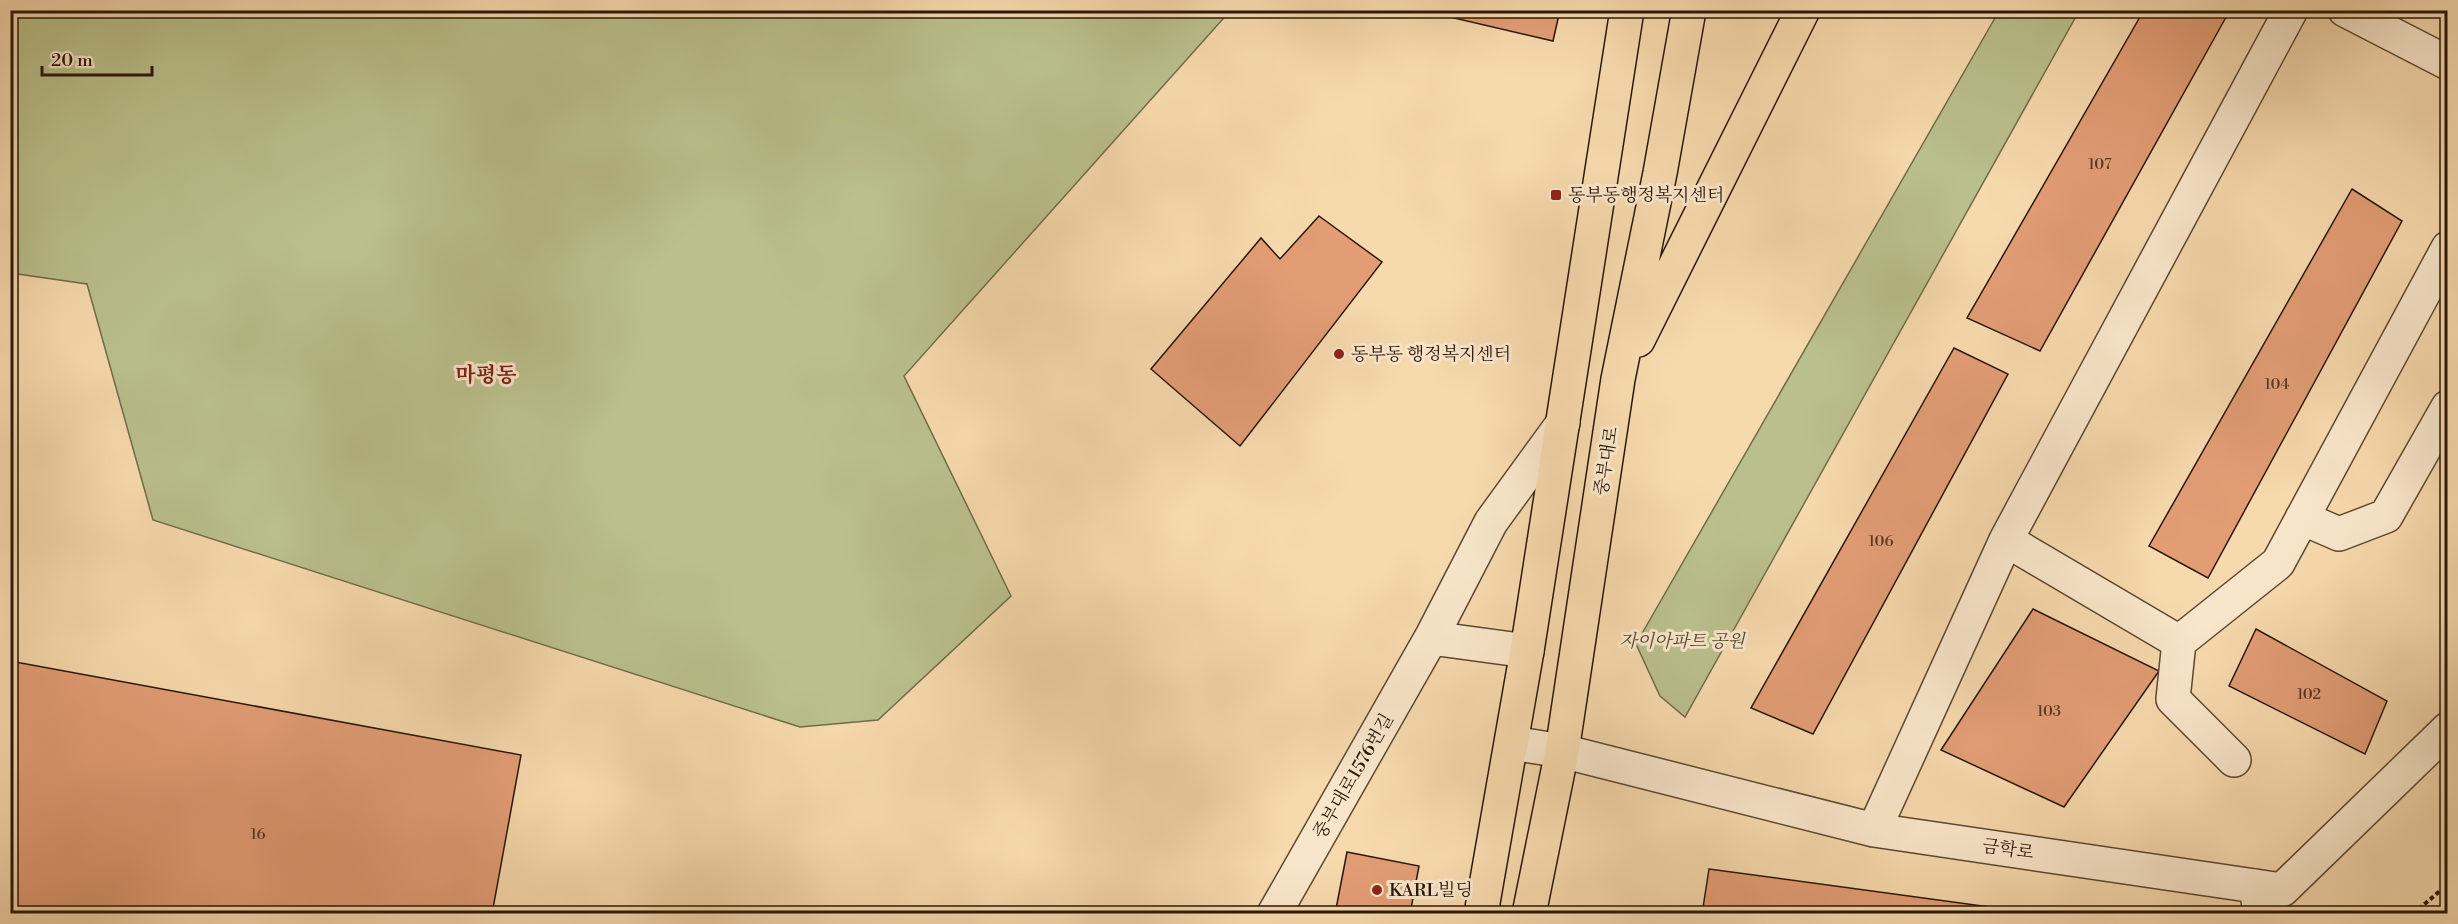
<svg xmlns="http://www.w3.org/2000/svg" width="2458" height="924" font-family="'Libre Bodoni','Noto Serif KR',serif">
	<rect width="100%" height="100%" fill="#f6d9ad"/>
	<filter id="stains"><feTurbulence type="fractalNoise" baseFrequency=".00333" numOctaves="4"/><feColorMatrix values="0 0 0 0 .2 0 0 0 0 .09 0 0 0 0 .02 0 0 0 .5 -.17"/></filter>
	<radialGradient id="worn" r=".72"><stop offset=".6" stop-color="#630" stop-opacity="0"/><stop offset="1" stop-color="#630" stop-opacity=".3"/></radialGradient>
	<path fill="#bac08c" stroke="#726c4a" stroke-width="1.5" d="M 10,11 L 11,10 L 1230,11 L 904,376 L 1011,596 L 878,720 L 800,727 L 153,520 L 87,284 L 11,273 Z
		M 1999,11 L 2079,11 L 1685,717 L 1660,696 L 1636,644 Z"/>
	<path fill="#e29d75" stroke="#2a1709" stroke-width="1.5" d="M 1420,10 L 1560,10 L 1553,41 Z
		M 2144,10 L 2230,10 L 2040,351 L 1967,318 Z
		M 2352,189 L 2402,221 L 2208,578 L 2149,546 Z
		M 1319,216 L 1382,262 L 1240,446 L 1151,369 L 1261,238 L 1280,259 Z
		M 1954,348 L 2008,374 L 1813,734 L 1751,708 Z
		M 2033,609 L 2159,671 L 2064,807 L 1941,750 Z
		M 2256,629 L 2387,701 L 2365,754 L 2229,686 Z
		M 10,661 L 521,755 L 492,914 L 10,914 Z
		M 1347,852 L 1419,866 L 1410,914 L 1335,914 Z
		M 1709,869 L 2042,914 L 1702,914 Z"/>
	<g fill="none" stroke-linecap="round" stroke-linejoin="round">
		<defs>
			<path id="minor" d="M 2345,10 L 2448,63
				M 2302,518 L 2339,534 L 2386,516 L 2448,407
				M 2006,540 L 2179,642
				M 1431,638 L 1527,651
				M 1512,743 L 1562,751 L 1874,830 L 2282,890 L 2448,729
				M 2234,760 L 2173,699 L 2179,642 L 2278,563 L 2448,248
				M 1874,830 L 2006,540 L 2291,10
				M 2256,886 L 2260,914
				M 1274,914 L 1431,638 L 1491,522 L 1563,423"/>
			<path id="major" d="M 1638,340 L 1803,10
				M 1481,914 L 1527,651 L 1627,10
				M 1529,914 L 1562,751 L 1618,379 L 1660,173 L 1689,10"/>
		</defs>
		<use href="#minor" stroke="#5d4832" stroke-width="36"/>
		<use href="#major" stroke="#2a1709" stroke-width="36"/>
		<path stroke="#2a1709" stroke-width="4" stroke-dasharray="4.5 3" stroke-linecap="butt" d="M 2413,914 L 2448,884"/>
		<use href="#minor" stroke="#f9e6ca" stroke-width="33"/>
		<use href="#major" stroke="#f6d9ad" stroke-width="33"/>
	</g>
	<g fill="#8f2418" stroke="#f9e6ca" stroke-width="2">
		<rect x="1550" y="189" width="12" height="12" rx="3"/>
		<circle cx="1339" cy="354" r="6"/>
		<circle cx="1377" cy="890" r="6"/>
	</g>
	<g text-anchor="middle" stroke-width="6" stroke-linejoin="round" paint-order="stroke">
		<g font-size="15" fill="#583824">
			<text x="2100" y="169">107</text>
			<text x="2277" y="389">104</text>
			<text x="1881" y="546">106</text>
			<text x="2309" y="699">102</text>
			<text x="2049" y="716">103</text>
			<text x="258" y="839">16</text>
		</g>
		<g font-size="18" fill="#2a1709" stroke="#f9e6ca" text-anchor="start">
			<text x="1568" y="201">동부동행정복지센터</text>
			<text x="1351" y="360">동부동 행정복지센터</text>
			<text x="1389" y="896">KARL빌딩</text>
		</g>
		<g font-size="18" fill="#2a1709" stroke="#f9e6ca">
			<text transform="translate(1606 461) rotate(-81)" y="6">중부대로</text>
			<text transform="translate(1353 776) rotate(-60)" y="6">중부대로1576번길</text>
			<text transform="translate(2008 849) rotate(8)" y="6">금학로</text>
		</g>
		<g font-size="18" font-style="italic" fill="#554a30" stroke="#f9e6ca">
			<text x="1682" y="647">자이아파트 공원</text>
		</g>
		<g font-size="21" font-weight="bold" fill="#7a1f14" stroke="#f9e6ca">
			<text x="486" y="382">마평동</text>
		</g>
	</g>
	<rect width="2458" height="924" fill="none" stroke="#f6d9ad" stroke-width="36"/>
	<rect x="12" y="12" width="2434" height="900" fill="none" stroke="#2a1709" stroke-width="3"/>
	<rect x="18" y="18" width="2422" height="888" fill="none" stroke="#2a1709" stroke-width="1.5"/>
	<path d="M42 66v9h110v-9" fill="none" stroke="#2a1709" stroke-width="3"/>
	<text x="51" y="66" font-size="18" fill="#2a1709" stroke="#f9e6ca" stroke-width="4.5" paint-order="stroke">20 m</text>
	<rect width="100%" height="100%" filter="url(#stains)"/>
	<rect width="100%" height="100%" fill="url(#worn)"/>
</svg>
